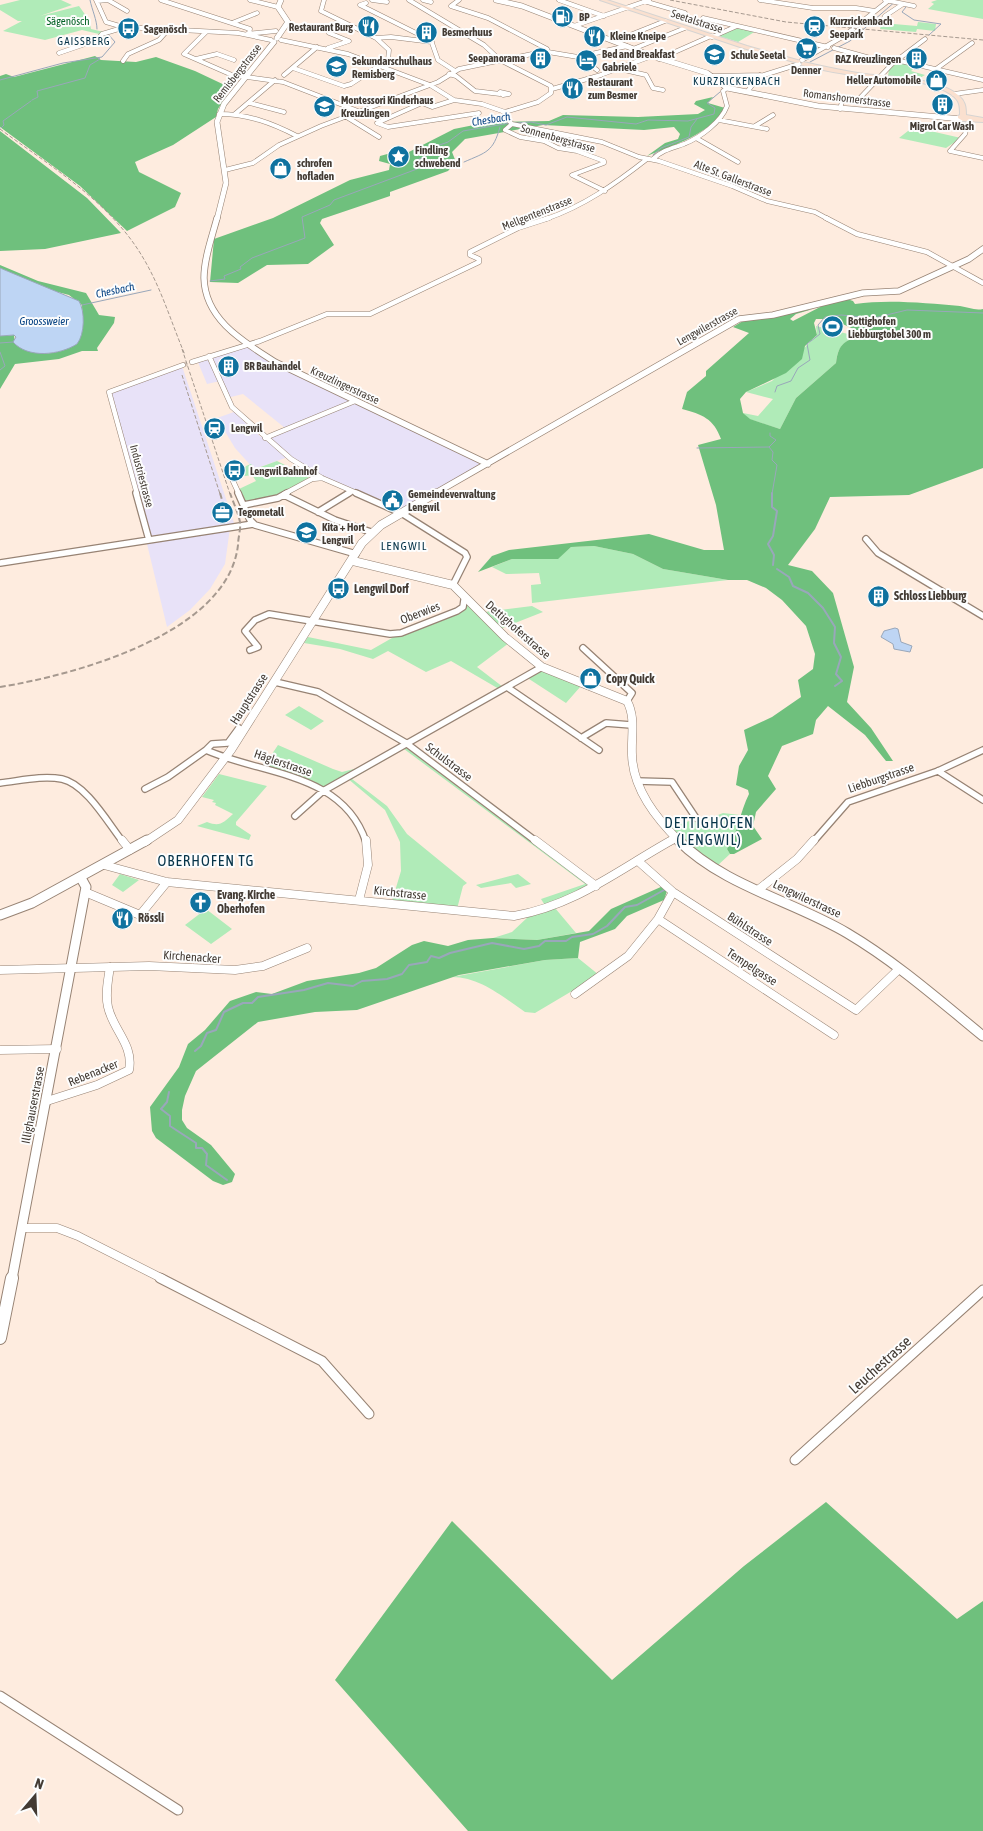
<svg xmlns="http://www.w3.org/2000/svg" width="983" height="1831" font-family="'Asap Condensed',sans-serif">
	<rect width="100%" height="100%" fill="#feecdf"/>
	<path fill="#e8e2f8" d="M 243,345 L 254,349 L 488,464 L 400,514 L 322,478 L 288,457 L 254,469 L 235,448 L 217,418 L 234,412 L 261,437 L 285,428 L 243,394 L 227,398 L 220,381 L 207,384 L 197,360 Z
		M 182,366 L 235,526 L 230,528 L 225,564 L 210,589 L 190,610 L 167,627 L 147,544 L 149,540 L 109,392 Z"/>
	<path fill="#b0ebb8" d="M 20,0 L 61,0 L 72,5 L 40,16 L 79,6 L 89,20 L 91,29 L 104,32 L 99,34 L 82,30 L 45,40 L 3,31 L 22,21 L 18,21 L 0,10 L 0,5 Z
		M 937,0 L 983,0 L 983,19 L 928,9 L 934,4 L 931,2 Z
		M 918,22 L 936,24 L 935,31 L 917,29 L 916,32 L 880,29 L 882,23 L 917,26 Z
		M 739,27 L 756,31 L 738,42 L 718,36 Z
		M 898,62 L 916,66 L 911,71 L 925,75 L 918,79 L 888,76 L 889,70 Z
		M 913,127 L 961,138 L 946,148 L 899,138 Z
		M 816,326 L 856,336 C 842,343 838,347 836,363 L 796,398 L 780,429 L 749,419 L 743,413 L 758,416 L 773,399 L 746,392 L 772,381 L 817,335 Z
		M 277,461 L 309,477 C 294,487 263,507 244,500 L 239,489 L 256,481 L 252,475 L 238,477 L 246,466 L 251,464 L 255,469 Z
		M 594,546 L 633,554 L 663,569 L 728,580 L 532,603 L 531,585 L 541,584 L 539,573 L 506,574 L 492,567 L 512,559 L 557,559 L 571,547 Z
		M 466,602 L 509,643 L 477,667 L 503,687 L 499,689 L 451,661 L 426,672 L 388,651 L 373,659 L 340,649 L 304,643 L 308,637 L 371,650 L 399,634 L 462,610 Z
		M 532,606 L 543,612 L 500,629 L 485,612 Z
		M 543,670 L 581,686 L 566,703 L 526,677 Z
		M 299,706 L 324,721 L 311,730 L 285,715 Z
		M 278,745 L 333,769 L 342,772 L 358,768 L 322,788 L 292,773 L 263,765 L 265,761 L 261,757 L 272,754 Z
		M 406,747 L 591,885 L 546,907 L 541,899 L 585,884 L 404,749 L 352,779 L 387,806 L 407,834 L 467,883 L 463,886 L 457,909 L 392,901 L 401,871 L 400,842 L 385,810 L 347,778 Z
		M 219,774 L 267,786 L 236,822 L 236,825 L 251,835 L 249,840 L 197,826 L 207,822 C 220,827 223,823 233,814 L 215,805 L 216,803 L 212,802 L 214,800 L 202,797 Z
		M 723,813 L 740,815 L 740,819 L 732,841 L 727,849 L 730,854 L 717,866 L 669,828 L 698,818 L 703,821 Z
		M 120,874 L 139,880 L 123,892 L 112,885 Z
		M 518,874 L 531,884 L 516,888 L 511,883 L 481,888 L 476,885 Z
		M 555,908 L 576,933 L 537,940 L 493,938 L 512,932 L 529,916 Z
		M 206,909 L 232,929 L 211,944 L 185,925 Z
		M 578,958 L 599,975 L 535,1013 L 525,1012 C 503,997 480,977 452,977 L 545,960 Z"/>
	<path fill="#6fc07d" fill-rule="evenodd" d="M 95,56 L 101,60 L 136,62 L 156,57 L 195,71 L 231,88 L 218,109 L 216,117 L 173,145 L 135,162 L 139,172 L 181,193 L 175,207 L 127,231 L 80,186 L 0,127 L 0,76 L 6,74 L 14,77 Z
		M 713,97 L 708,103 L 725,108 C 712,133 672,146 647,156 L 665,143 L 678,139 L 680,134 L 674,127 L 644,130 L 543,125 L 465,139 L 452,152 L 456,162 L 448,171 L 390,192 L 390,196 L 322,219 L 320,223 L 334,245 L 308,264 L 267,265 L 238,283 L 210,282 L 214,239 L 273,218 L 350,180 L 389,170 L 390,164 L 379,161 L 380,156 L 391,153 L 403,155 L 454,129 L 489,122 L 549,121 L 563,115 L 638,117 L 698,114 L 705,110 L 694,104 L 696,101 Z
		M 0,131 L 87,198 L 121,233 L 45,249 L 0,251 Z
		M 0,265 L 38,281 L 86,293 L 99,315 L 115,317 L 114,323 L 97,348 L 98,351 L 82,351 L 59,359 L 15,364 L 0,389 L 0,336 L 14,335 L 15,344 C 38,359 72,357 82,329 C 84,323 82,312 82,305 L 69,295 L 46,289 L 0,268 Z
		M 847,299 L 853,301 L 855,304 C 887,299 927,303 960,306 C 968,307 975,311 983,309 L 983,468 L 909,495 L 830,497 L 815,529 L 788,565 L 812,571 L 833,593 L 854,667 L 847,702 L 871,728 L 893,761 L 886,761 L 865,735 L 828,706 L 816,720 L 813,734 L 782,746 L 768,776 L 776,789 L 756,812 L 753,826 L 762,839 L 734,854 L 730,854 L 727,849 C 738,832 740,812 749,794 L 748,790 L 736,785 L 739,766 L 748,750 L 744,730 L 772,717 L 801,697 L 798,680 L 813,669 L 815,654 L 806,626 L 782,600 L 766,588 L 747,580 L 728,580 L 663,569 L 633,554 L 594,546 L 571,547 L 558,559 L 512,559 L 478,572 L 492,556 L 509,550 L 649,534 L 704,550 L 724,550 L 716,505 L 698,445 L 721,439 C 714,419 702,414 682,409 L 687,392 L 706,376 L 706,371 L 749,333 L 733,327 L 743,321 L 813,309 L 796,314 L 790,319 L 793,321 L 822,306 ZM 816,319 L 832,319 L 862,333 C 845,343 839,341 836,363 L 796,398 L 780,429 L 750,419 L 743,413 L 740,399 L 746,392 L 786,373 L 802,359 L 805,346 L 817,335 L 814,323 Z
		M 663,886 L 667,891 L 664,900 L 627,916 L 615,929 L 580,942 L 578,958 L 545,960 L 459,975 L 357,1010 L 315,1012 L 258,1022 L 196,1071 L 185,1096 L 182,1110 L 182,1120 L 187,1128 L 211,1145 L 235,1174 L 232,1182 L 223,1185 L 213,1181 L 156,1138 L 152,1131 L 150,1107 L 179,1067 L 188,1044 L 205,1030 L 230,1001 L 256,992 L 272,994 L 307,981 L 359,973 L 376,968 L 412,945 L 424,941 L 448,946 L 468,940 L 493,938 L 537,940 L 589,931 L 611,909 Z
		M 826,1502 L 957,1619 L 983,1601 L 983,1831 L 468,1831 L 335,1680 L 452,1521 L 612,1680 L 744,1566 Z"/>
	<path fill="#bed5f4" stroke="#99a7ba" d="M 0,268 L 79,301 C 85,311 85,334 77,344 C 60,355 28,359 13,342 L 16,337 L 14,335 L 0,336 Z
		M 895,628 L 898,629 L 901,642 L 912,646 L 910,652 L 894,649 L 893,644 L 881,637 L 884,631 Z"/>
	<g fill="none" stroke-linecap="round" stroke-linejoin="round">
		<path stroke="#99a7ba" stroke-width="1" d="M 90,0 C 92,10 97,20 97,29
			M 906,7 L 902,12 L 914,20 L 941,24 L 929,35
			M 810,62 L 850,41 L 897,0
			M 768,75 L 800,66
			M 0,80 L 63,63 L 102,57 L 115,42 L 108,34
			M 733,87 L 742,81 L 754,82
			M 32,100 L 38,97 L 37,91 L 85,78 L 90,65 L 100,59 L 98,58
			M 515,123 L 531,122 L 546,125 L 567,117 L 636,124 L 648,120 L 688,121 L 714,114 L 715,108 L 707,103 L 720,92
			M 1,128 L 4,125 L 3,121 L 31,101
			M 653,155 L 661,148 L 689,137 L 691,127 L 697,119
			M 464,162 C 487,152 493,152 500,127
			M 210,281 L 225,279 L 224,276 L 241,269 L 240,267 L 252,258 L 305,238 L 302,217 L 330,205 L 334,200 L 417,169 L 419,159 L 424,157 L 431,148 L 448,142 L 463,131 L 510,123
			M 82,305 L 151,290
			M 0,343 L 13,342
			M 0,352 L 5,366 L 0,370
			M 775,392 L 777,386 L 791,381 L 798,368 L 810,360 L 807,344 L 820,334 L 818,325 L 825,317 L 841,315 L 874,318 L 907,310 L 983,313
			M 770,433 L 770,436 L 776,440 L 769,447 L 773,452 L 772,460 L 777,465 L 772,494
			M 697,448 L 769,447"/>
		<path stroke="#99a7ba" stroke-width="2" d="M 772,493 L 772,507 L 777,511 L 773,536 L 768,544 L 774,555 L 773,565
			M 777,569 L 789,577 L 793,586 L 808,593 L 823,608 L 835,627 L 834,643 L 841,657 L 836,674 L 842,681 L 835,686
			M 195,1051 L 201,1046 L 207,1033 L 216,1030 L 224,1012 L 243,1003 L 252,1003 L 258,997 L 304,990 L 328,983 L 353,986 L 362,981 L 387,979 L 402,974 L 409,965 L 427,962 L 431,956 L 439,958 L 450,953 L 492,943 L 524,949 L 539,946 L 545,941 L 566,941 L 572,937 L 593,934 L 607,926 L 625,907 L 637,905 L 664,890
			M 169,1092 L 167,1102 L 161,1109 L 170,1116 L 170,1126 L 196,1143 L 196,1148 L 202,1148 L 207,1154 L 206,1165 L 227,1180"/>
		<path stroke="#d9c9bd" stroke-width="4.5" stroke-dasharray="4.5 2.5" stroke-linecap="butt" d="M 183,365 L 192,362"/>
		<defs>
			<path id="minor-far4" d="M 96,0 L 106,22 L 123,27 L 238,33 L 271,40
				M 161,0 L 250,29 L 249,33
				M 250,0 L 278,7
				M 372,0 L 387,2
				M 409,0 L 484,45 L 500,60 L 551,86 L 551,93 L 538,102 L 505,112
				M 423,0 L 431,2
				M 559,0 L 604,16
				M 760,0 L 813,8 L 856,8 L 875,11
				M 885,0 L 914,6
				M 97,1 L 108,0 L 127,11
				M 644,1 L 685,13
				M 366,3 L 360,5 L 428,39 L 432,43 L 438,60 L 455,71
				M 451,6 L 488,18 L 547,49 L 548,52
				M 451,6 L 459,0
				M 703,18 L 828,47
				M 890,21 L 884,18 L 885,16 L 903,4
				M 232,23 L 257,13
				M 574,26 L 649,0
				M 206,32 L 184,54 L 232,75 L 283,82 L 358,111
				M 247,34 L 276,31
				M 712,37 L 737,26
				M 376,38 L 391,37 L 432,42
				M 281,40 L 348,54 L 430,85 L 454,100 L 482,104 L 505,112
				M 615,41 L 665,21
				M 328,48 L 349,41 L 329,33
				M 834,48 L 892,64
				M 633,49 L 685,28
				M 59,53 L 97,40 L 102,34 L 122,28
				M 587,56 L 594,60 L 589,64 L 597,70
				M 196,59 L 217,54 L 234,60
				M 659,59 L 711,36
				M 802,60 L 844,36 L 888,1
				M 896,60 L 983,80
				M 123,61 L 128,54 L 159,40 L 167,31
				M 293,68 L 344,86 L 351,84 L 388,60 L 389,50 L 376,38 L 321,11 L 324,0
				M 620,69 L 646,75 L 653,88 L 663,90
				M 936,69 L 972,43
				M 449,74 L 456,76 L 475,91 L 500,94
				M 603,74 L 652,56
				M 284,75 L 317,47
				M 712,76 L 764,75 L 799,64
				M 552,89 L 601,75
				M 500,92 L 509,94 L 503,95 Z
				M 747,92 L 760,75
				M 954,94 L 983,90
				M 827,96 L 843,98
				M 454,100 L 432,107 L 422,103 L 377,123 L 388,127 L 479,113
				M 858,100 L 887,102
				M 250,103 L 284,112
				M 840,109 L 843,98 L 858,100 L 892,64 L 925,39
				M 505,112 L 504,116 L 512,124 L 602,142 L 639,157 L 659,161 L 732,186 L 767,201 L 815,212 L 828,219
				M 219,114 C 248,114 272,123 297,136
				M 235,114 L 275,80
				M 345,116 L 379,137
				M 719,120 L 767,129
				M 512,124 L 505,130 L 520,137 L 544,141 L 558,148 L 577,151 L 604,161 L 604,163 L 572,175 L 605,191
				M 755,126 L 773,115
				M 696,138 L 738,162
				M 950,151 L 965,134 L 969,120
				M 950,151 L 983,158
				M 653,159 C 662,150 673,148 684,144 C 701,137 721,122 727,106 L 723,91 L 727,88
				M 225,170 L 253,163 L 279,145 L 321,126 L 438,82 L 459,69 L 532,54 L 548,52 L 578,57 L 627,46
				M 546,219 C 584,206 615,184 647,159"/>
			<path id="minor-far3" d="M 826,218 L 857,234 L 927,252 L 983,283
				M 209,356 L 232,407 L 291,459 L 322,478 L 359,494
				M 192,362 L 260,341 L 327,314 L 370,314 L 479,262 L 479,259 L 470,255 L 470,252 L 518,228 L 549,218
				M 265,438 L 355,401
				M 233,481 L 239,494
				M 137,494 L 109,392 L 183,365
				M 284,494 L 312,479 L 322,478
				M 347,494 L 351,492"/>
			<path id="minor-far2" d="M 136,493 L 149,540
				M 238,493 L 250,520 L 255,525 L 356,554
				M 356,493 L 403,514 L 465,553 L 467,557 L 453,585
				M 284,495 L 335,520 L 371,532
				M 244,505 L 278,498 L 287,493
				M 318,512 L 349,493
				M 866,539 L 878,553 L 983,616
				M 0,563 L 253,524
				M 583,648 L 632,693 L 627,701
				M 250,650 L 258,647 L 245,631 L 255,620 L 269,614 L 390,634 L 401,633 L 457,611 L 463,607 L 464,600 L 467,599
				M 275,682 L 318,692 L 406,743 L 537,842
				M 507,687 L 599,750
				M 581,738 L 606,723 L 631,725
				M 206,750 L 212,744 L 228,743 L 239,728
				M 938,771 L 983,800
				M 637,781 L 672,782 L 696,818
				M 0,783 C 19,781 42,775 62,779 C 86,784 108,823 123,842
				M 145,789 L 168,777 L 206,750 C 262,775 343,772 366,842
				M 295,816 L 323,791 L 542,667
				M 669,842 L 676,838
				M 813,842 L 848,802 L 938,771 L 983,750"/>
			<path id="minor-far1" d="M 122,840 L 130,850
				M 535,840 L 596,886
				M 638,861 L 673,892 L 856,1010 L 899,969
				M 104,865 L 167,882 L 514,916 C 576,905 618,870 672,840
				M 758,890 L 797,859 L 814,840
				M 85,892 L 140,915 L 167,882
				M 359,900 L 368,865 L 366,840
				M 658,919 L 834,1035
				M 0,970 L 149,966 L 235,970 L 263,966 L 307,948
				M 575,994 L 628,956 L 658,919 L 673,892
				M 0,1050 L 57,1049
				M 47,1101 L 97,1085 L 129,1070 C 134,1045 113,1030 108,1007 C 105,994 108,980 110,967
				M 22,1228 L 57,1228 L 78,1236 L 163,1279"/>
			<path id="minor" d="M 160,1278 L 322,1361 L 369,1414
				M 795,1460 L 983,1290
				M 0,1696 L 178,1810"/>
			<path id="tertiary-far4" d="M 496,0 L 522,6 L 652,56 L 707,73 L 727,88 L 818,106 L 962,119
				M 277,38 L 288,22 L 278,7 L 281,0
				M 217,219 L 226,183 L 217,122 L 224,104 L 274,42"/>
			<path id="tertiary-far3" d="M 217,218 C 212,237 204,258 204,278 C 205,320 244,342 275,362 L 488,464
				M 434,494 L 739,319 L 773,315 L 863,293 L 899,291 L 969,259 L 983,249"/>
			<path id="tertiary-far2" d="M 353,561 L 453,585 L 505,637 L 542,667 L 627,701 C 636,718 631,736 632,755 C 633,789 656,818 680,842
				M 145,842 L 178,820 L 231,750 L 362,543 L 381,525 L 436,493"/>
			<path id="tertiary-far1" d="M 678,840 C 724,886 793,901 847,933 C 896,962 939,1000 983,1036
				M 0,915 L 32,903 L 147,840
				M 12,1279 L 86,887 L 81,878"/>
			<path id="tertiary" d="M 0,1338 L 12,1278"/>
			<path id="primary" d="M 600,0 L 607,0 L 747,46 L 801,61 L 798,63 L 743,48 Z
				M 803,62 C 823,66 844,71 864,74 C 889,77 939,78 958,95 C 965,101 966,106 966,115 L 983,118 L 983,122 L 963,121 L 958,118 L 958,116 L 960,115 C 960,106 960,101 952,95 C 927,78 891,80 862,76 C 842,74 821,70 801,65 Z"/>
		</defs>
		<use href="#minor-far4" stroke="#978374" stroke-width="5"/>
		<use href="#minor-far3" stroke="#978374" stroke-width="5.5"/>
		<use href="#minor-far2" stroke="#978374" stroke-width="8"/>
		<use href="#minor-far1" stroke="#978374" stroke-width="9"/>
		<use href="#minor" stroke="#978374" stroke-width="11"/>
		<use href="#tertiary-far4" stroke="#978374" stroke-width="6"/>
		<use href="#tertiary-far3" stroke="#978374" stroke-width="7"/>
		<use href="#tertiary-far2" stroke="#978374" stroke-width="9"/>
		<use href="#tertiary-far1" stroke="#978374" stroke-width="11"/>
		<use href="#tertiary" stroke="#978374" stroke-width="14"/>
		<use href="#primary" stroke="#d6d4d2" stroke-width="2"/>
		<use href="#minor-far4" stroke="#fff" stroke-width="4"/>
		<use href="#minor-far3" stroke="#fff" stroke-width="4.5"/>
		<use href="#minor-far2" stroke="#fff" stroke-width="5.5"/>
		<use href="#minor-far1" stroke="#fff" stroke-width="8"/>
		<use href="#minor" stroke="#fff" stroke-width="9"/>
		<use href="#tertiary-far4" stroke="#fff" stroke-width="5"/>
		<use href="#tertiary-far3" stroke="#fff" stroke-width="5.5"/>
		<use href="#tertiary-far2" stroke="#fff" stroke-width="8"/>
		<use href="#tertiary-far1" stroke="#fff" stroke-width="9"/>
		<use href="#tertiary" stroke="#fff" stroke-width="12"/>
		<use href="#primary" fill="#fae0cf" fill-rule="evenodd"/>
		<path stroke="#a6998f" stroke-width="1" stroke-dasharray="4 2" stroke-linecap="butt" d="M 670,0 L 786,22 L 983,40
			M 0,129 C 50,166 109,201 142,256 C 161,287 171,322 185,355
			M 182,349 L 230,494
			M 182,375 L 220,494"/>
		<path stroke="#a6998f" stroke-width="2" stroke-dasharray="6 3" stroke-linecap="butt" d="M 220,493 L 225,510
			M 0,687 C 74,675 228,634 238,545 C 238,538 241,529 240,522 C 238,512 233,502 230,493"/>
	</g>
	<defs>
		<symbol id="fuel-disc" viewBox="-11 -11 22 22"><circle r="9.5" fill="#0f729f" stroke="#fdfdfd"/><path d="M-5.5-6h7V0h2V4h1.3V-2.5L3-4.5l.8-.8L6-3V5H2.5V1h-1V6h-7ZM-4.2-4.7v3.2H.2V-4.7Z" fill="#fff"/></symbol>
		<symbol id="restaurant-disc" viewBox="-11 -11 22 22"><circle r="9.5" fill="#0f729f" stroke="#fdfdfd"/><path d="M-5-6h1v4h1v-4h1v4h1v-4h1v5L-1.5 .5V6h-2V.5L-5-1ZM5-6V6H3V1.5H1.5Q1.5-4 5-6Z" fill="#fff"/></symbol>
		<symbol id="station-disc" viewBox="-11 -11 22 22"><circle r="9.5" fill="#0f729f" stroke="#fdfdfd"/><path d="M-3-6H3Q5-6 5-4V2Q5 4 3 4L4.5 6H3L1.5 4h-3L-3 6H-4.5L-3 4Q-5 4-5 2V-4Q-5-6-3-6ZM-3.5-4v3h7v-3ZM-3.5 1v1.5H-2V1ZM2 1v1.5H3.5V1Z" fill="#fff"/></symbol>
		<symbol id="bus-disc" viewBox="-11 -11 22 22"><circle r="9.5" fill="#0f729f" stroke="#fdfdfd"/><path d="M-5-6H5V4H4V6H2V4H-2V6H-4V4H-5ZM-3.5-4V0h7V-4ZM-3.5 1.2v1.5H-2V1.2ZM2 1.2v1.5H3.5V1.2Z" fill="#fff"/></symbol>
		<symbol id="building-disc" viewBox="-11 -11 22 22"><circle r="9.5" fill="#0f729f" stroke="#fdfdfd"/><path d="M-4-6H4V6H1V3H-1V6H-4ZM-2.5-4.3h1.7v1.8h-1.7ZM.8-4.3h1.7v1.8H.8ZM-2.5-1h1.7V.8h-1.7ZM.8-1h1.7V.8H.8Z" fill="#fff"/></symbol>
		<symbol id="supermarket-disc" viewBox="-11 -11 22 22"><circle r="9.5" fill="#0f729f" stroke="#fdfdfd"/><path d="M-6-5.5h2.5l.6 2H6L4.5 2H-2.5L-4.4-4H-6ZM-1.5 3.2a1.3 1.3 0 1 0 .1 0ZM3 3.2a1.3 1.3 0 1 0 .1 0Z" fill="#fff"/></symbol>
		<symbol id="school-disc" viewBox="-11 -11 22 22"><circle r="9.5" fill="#0f729f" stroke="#fdfdfd"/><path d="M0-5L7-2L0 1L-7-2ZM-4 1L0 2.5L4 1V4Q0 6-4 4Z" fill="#fff"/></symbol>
		<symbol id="hotel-disc" viewBox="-11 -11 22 22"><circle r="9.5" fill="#0f729f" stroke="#fdfdfd"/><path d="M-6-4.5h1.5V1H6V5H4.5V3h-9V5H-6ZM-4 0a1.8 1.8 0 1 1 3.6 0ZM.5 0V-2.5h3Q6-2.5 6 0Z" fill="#fff"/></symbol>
		<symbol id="shop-disc" viewBox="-11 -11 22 22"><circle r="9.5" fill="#0f729f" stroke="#fdfdfd"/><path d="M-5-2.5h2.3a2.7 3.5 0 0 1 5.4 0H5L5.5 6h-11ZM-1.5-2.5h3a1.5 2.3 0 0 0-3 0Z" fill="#fff"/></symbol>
		<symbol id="sight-disc" viewBox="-11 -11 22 22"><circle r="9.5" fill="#0f729f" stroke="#fdfdfd"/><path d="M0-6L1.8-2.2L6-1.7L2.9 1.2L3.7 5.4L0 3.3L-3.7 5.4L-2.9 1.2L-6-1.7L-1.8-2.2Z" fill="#fff"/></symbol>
		<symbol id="stadium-disc" viewBox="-11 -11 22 22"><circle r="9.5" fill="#0f729f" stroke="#fdfdfd"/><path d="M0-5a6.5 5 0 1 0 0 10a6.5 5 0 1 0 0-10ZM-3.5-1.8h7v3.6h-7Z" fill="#fff"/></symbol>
		<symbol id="civic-disc" viewBox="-11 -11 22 22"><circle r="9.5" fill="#0f729f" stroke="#fdfdfd"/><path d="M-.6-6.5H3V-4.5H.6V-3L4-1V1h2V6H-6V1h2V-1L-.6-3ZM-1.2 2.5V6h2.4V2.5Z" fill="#fff"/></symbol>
		<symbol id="office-disc" viewBox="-11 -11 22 22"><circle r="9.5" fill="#0f729f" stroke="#fdfdfd"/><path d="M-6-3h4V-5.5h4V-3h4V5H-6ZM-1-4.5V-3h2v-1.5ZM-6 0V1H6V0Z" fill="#fff"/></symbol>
		<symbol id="church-disc" viewBox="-11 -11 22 22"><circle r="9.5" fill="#0f729f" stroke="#fdfdfd"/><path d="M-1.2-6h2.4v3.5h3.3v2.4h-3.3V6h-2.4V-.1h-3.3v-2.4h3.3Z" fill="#fff"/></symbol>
	</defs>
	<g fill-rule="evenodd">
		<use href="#fuel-disc" x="550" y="4" width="25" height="25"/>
		<use href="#restaurant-disc" x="356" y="14" width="25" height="25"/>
		<use href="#station-disc" x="802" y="14" width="25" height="25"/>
		<use href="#bus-disc" x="116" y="16" width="25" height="25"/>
		<use href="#building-disc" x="414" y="20" width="25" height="25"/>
		<use href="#restaurant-disc" x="582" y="24" width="25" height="25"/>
		<use href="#supermarket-disc" x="794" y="36" width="25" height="25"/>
		<use href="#school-disc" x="702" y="42" width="25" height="25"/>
		<use href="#building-disc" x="528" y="46" width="25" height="25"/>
		<use href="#building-disc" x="904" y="46" width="25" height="25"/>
		<use href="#hotel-disc" x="574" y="48" width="25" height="25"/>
		<use href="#school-disc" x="324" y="54" width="25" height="25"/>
		<use href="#shop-disc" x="924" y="68" width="25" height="25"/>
		<use href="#restaurant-disc" x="560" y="76" width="25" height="25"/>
		<use href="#building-disc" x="930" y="92" width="25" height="25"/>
		<use href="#school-disc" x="312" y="94" width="25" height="25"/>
		<use href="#sight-disc" x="386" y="144" width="25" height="25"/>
		<use href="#shop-disc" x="268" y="156" width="25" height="25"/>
		<use href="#stadium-disc" x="820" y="314" width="25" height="25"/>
		<use href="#building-disc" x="216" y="354" width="25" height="25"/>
		<use href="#station-disc" x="202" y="416" width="25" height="25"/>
		<use href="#bus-disc" x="222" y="458" width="25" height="25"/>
		<use href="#civic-disc" x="380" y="488" width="25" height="25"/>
		<use href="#office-disc" x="210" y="500" width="25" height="25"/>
		<use href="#school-disc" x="294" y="520" width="25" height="25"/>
		<use href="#bus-disc" x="326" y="576" width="25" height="25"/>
		<use href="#building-disc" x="866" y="584" width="25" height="25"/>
		<use href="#shop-disc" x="578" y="666" width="25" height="25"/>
		<use href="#church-disc" x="188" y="890" width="25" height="25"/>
		<use href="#restaurant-disc" x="110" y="906" width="25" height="25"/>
	</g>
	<g text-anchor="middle" stroke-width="4" stroke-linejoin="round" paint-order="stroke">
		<g font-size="11" font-weight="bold" fill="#433b34" stroke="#fdfdfd" text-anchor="start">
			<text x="579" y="21">BP</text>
			<text x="830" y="25">Kurzrickenbach<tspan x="830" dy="13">Seepark</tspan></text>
			<text x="353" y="31" text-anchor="end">Restaurant Burg</text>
			<text x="144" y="33">Sagenösch</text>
			<text x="442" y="36">Besmerhuus</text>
			<text x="610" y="40">Kleine Kneipe</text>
			<text x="602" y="58">Bed and Breakfast<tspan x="602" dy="13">Gabriele</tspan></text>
			<text x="731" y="59">Schule Seetal</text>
			<text x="525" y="62" text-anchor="end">Seepanorama</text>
			<text x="901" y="63" text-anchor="end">RAZ Kreuzlingen</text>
			<text x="352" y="65">Sekundarschulhaus<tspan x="352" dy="13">Remisberg</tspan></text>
			<text x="806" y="74" text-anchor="middle">Denner</text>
			<text x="921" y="84" text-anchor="end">Heller Automobile</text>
			<text x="588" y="86">Restaurant<tspan x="588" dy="13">zum Besmer</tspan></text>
			<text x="341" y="104">Montessori Kinderhaus<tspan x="341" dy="13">Kreuzlingen</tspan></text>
			<text x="942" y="130" text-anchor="middle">Migrol Car Wash</text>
			<text x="415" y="154">Findling<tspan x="415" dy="13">schwebend</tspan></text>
			<text x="297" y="167">schrofen<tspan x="297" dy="13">hofladen</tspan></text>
			<text x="848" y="325">Bottighofen<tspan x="848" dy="13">Liebburgtobel 300 m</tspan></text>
			<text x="244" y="370">BR Bauhandel</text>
			<text x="231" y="432">Lengwil</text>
			<text x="250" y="475">Lengwil Bahnhof</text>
			<text x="408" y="498">Gemeindeverwaltung<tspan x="408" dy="13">Lengwil</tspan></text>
			<text x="238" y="516">Tegometall</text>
			<text x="322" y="531">Kita + Hort<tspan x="322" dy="13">Lengwil</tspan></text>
		</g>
		<g font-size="11" fill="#006023" stroke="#fdfdfd">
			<text x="68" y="25">Sägenösch</text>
		</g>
		<g font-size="11" fill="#433b34" stroke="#fdfdfd">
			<text transform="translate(697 21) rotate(18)" y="4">Seetalstrasse</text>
			<text transform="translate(237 73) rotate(-52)" y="4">Remisbergstrasse</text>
			<text transform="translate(847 98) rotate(7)" y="4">Romanshornerstrasse</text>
			<text transform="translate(558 138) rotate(16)" y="4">Sonnenbergstrasse</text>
			<text transform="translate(733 178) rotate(21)" y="4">Alte St. Gallerstrasse</text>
			<text transform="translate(537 213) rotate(-22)" y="4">Mellgentenstrasse</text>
			<text transform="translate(707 326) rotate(-29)" y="4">Lengwilerstrasse</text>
			<text transform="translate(345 385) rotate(25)" y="4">Kreuzlingerstrasse</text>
			<text transform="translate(142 476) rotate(75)" y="4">Industriestrasse</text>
		</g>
		<g font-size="11" letter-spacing="1" fill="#073449" stroke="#fdfdfd">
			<text x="84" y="45">GAISSBERG</text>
			<text x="737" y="85">KURZRICKENBACH</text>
		</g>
		<g font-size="11" font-style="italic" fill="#023f81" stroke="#fdfdfd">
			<text transform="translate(491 119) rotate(-9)" y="4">Chesbach</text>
			<text transform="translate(115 290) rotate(-12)" y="4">Chesbach</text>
			<text x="44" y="325">Groossweier</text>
		</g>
		<g font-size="12" letter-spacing="1" fill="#073449" stroke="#fdfdfd">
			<text x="404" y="550">LENGWIL</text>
		</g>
		<g font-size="12" font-weight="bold" fill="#433b34" stroke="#fdfdfd" text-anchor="start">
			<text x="354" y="593">Lengwil Dorf</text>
			<text x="894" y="600">Schloss Liebburg</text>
			<text x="606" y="683">Copy Quick</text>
			<text x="217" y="899">Evang. Kirche<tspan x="217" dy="14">Oberhofen</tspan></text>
			<text x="138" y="922">Rössli</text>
		</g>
		<g font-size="12" fill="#433b34" stroke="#fdfdfd">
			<text transform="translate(420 613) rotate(-21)" y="4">Oberwies</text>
			<text transform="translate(518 630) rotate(41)" y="4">Dettighoferstrasse</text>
			<text transform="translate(249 699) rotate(-57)" y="4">Hauptstrasse</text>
			<text transform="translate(449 762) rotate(37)" y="4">Schulstrasse</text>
			<text transform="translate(283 763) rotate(19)" y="4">Häglerstrasse</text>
			<text transform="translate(881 778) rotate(-19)" y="4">Liebburgstrasse</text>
			<text transform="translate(400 893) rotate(6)" y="4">Kirchstrasse</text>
			<text transform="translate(807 899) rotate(25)" y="4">Lengwilerstrasse</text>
			<text transform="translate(750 929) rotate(33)" y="4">Bühlstrasse</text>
			<text transform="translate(192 957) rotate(4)" y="4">Kirchenacker</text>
			<text transform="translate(752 967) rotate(33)" y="4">Tempelgasse</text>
			<text transform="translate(93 1073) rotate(-22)" y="4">Rebenacker</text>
			<text transform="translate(33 1105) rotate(-79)" y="4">Illighauserstrasse</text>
		</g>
		<g font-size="15" letter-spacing="1" fill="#073449" stroke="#fdfdfd">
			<text x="709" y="828">DETTIGHOFEN<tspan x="709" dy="17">(LENGWIL)</tspan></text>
			<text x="206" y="866">OBERHOFEN TG</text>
		</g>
		<g font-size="15" fill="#433b34" stroke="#fdfdfd">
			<text transform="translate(880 1365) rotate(-42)" y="5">Leuchestrasse</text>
		</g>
	</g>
	<g transform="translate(35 1796) rotate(19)" stroke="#fdfdfd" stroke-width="4" paint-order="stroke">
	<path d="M0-4L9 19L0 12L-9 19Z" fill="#433b34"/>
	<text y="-8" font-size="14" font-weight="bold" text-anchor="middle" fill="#433b34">N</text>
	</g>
</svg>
